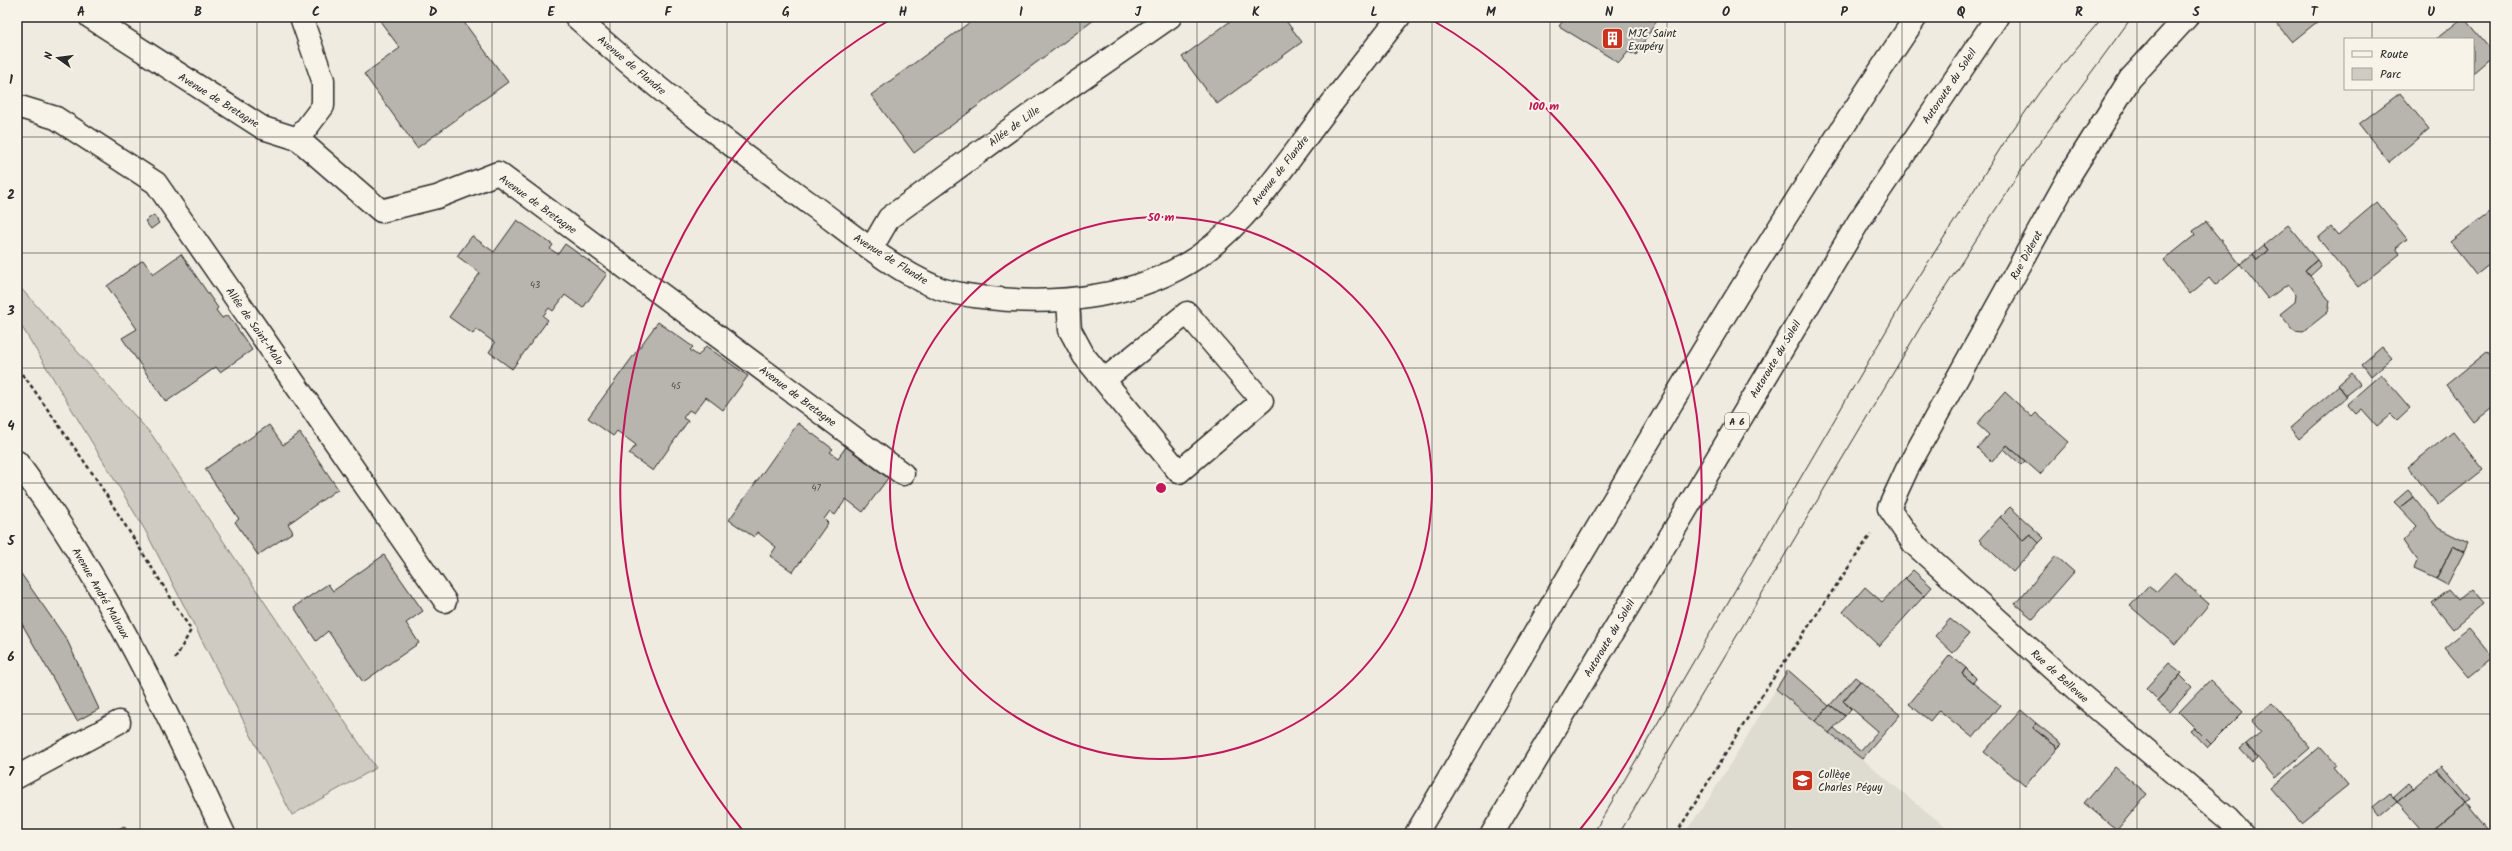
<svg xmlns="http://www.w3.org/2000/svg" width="2512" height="851" font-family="Kalam,sans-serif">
	<rect width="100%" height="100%" fill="#efebe0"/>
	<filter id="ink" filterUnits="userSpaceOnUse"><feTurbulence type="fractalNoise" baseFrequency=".025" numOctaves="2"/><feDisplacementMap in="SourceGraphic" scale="8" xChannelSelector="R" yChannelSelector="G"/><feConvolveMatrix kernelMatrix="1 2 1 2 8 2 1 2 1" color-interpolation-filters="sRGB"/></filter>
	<g filter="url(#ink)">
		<path fill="#dedbd1" d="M 1776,689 L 1917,804 L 1955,834 L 1684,834 L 1708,800 Z"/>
		<path fill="#cfcbc2" stroke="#7d7b76" d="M 17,284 L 152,435 L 376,768 L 292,815 L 145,530 L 22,327 L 17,311 Z"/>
		<path fill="#b8b5ae" stroke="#2b2b2b" d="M 377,17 L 460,17 L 508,82 L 417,148 L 364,74 L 400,48 Z
			M 977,17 L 1098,17 L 914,153 L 871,95 Z
			M 1236,17 L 1283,17 L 1302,42 L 1217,104 L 1182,57 Z
			M 1566,17 L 1659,17 L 1636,55 L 1628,52 L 1619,63 L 1559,26 Z
			M 2271,17 L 2323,17 L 2292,42 Z
			M 2464,17 L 2495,54 L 2473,73 L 2473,39 L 2436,39 Z
			M 2400,93 L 2429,129 L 2389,162 L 2359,124 Z
			M 2377,202 L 2407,239 L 2396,248 L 2400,254 L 2358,287 L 2318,238 L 2331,227 L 2338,235 Z
			M 2493,209 L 2495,260 L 2476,275 L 2450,242 Z
			M 154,215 L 159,223 L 151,229 L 145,221 Z
			M 517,220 L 553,245 L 550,249 L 558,254 L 565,244 L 607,274 L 583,308 L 565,295 L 553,311 L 549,308 L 543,316 L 548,320 L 512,369 L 489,352 L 495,343 L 476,329 L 473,334 L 449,317 L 480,273 L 457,256 L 472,236 L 494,252 Z
			M 2206,222 L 2240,264 L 2215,285 L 2209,278 L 2190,294 L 2164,260 L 2195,235 L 2193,231 Z
			M 2288,225 L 2317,260 L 2305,270 L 2330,301 L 2328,312 L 2303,332 L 2294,331 L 2280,314 L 2295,302 L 2296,295 L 2288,284 L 2268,299 L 2240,264 L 2253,254 L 2257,260 L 2268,250 L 2264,245 Z
			M 2264,245 L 2268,250 L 2257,260 L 2253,254 Z
			M 181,254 L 218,308 L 216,310 L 222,318 L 228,315 L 252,350 L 220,372 L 216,367 L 166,402 L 122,338 L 137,329 L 107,286 L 143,260 L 153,274 Z
			M 2317,260 L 2321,266 L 2310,276 L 2305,270 Z
			M 658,322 L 693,347 L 690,350 L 698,356 L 706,346 L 748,376 L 723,410 L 706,397 L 694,413 L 689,410 L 683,418 L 688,421 L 653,471 L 629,454 L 636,445 L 617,431 L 613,436 L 588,418 Z
			M 2382,347 L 2392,358 L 2371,376 L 2362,364 Z
			M 2487,352 L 2495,362 L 2495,406 L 2474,422 L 2446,385 Z
			M 2352,373 L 2360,384 L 2346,395 L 2338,385 Z
			M 2381,374 L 2410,408 L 2397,420 L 2391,414 L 2377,426 L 2362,409 L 2356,414 L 2347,404 Z
			M 2339,386 L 2347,397 L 2299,439 L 2290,428 Z
			M 2005,392 L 2032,417 L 2036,413 L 2069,442 L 2040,474 L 2007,445 L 1992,462 L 1977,448 L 1989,435 L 1977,424 Z
			M 798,423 L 833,449 L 830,452 L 838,458 L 846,447 L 888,478 L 863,512 L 846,499 L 835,515 L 830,511 L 824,519 L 828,523 L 793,572 L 770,556 L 776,547 L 757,532 L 754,537 L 729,520 Z
			M 269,425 L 283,445 L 300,433 L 338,489 L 288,524 L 293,532 L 258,555 L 235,522 L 239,519 L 205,469 Z
			M 2453,432 L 2483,470 L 2438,505 L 2408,467 Z
			M 2007,445 L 2025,461 L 2021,465 L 2004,449 Z
			M 2408,490 L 2414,497 L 2400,508 L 2394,502 Z
			M 2414,497 L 2438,528 L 2468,543 L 2464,552 L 2453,546 L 2436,579 L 2414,569 L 2417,561 L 2403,541 L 2417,526 L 2400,508 Z
			M 2010,507 L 2044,538 L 2039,543 L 2030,534 L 2023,540 L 2000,517 Z
			M 2000,517 L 2023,540 L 2030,534 L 2039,543 L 2013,572 L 1979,540 Z
			M 2453,546 L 2464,552 L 2447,585 L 2436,579 Z
			M 384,555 L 423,611 L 406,623 L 419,643 L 363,682 L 328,631 L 316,641 L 294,607 L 328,584 L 333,591 Z
			M 2056,556 L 2074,572 L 2033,619 L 2015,604 Z
			M 17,568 L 67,640 L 99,709 L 77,721 L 17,615 Z
			M 1913,570 L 1932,587 L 1924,596 L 1905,578 Z
			M 2174,573 L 2209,604 L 2175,645 L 2130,606 L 2148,586 L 2156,592 Z
			M 1905,578 L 1924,596 L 1879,646 L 1843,612 L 1865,587 L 1882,602 Z
			M 2472,589 L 2484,603 L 2453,629 L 2432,603 L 2449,590 L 2458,600 Z
			M 1950,619 L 1969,634 L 1953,653 L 1935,636 Z
			M 2469,628 L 2493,657 L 2468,677 L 2444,648 Z
			M 1950,655 L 1966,668 L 1962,674 L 2000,705 L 1973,738 L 1939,710 L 1930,721 L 1909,704 Z
			M 2169,663 L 2182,673 L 2158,700 L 2146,688 Z
			M 1966,668 L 1976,678 L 1973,683 L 1962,674 Z
			M 1788,670 L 1829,706 L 1815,721 L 1776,689 Z
			M 2180,675 L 2192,687 L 2170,712 L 2157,701 Z
			M 1855,677 L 1860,681 L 1843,701 L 1851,709 L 1845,716 L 1830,705 Z
			M 2210,680 L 2243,712 L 2211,744 L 2179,712 Z
			M 1860,681 L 1900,715 L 1862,759 L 1829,733 L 1834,728 L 1860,751 L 1878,731 L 1843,701 Z
			M 2272,703 L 2310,748 L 2275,778 L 2246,744 L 2261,732 L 2252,721 Z
			M 1830,705 L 1845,716 L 1829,733 L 1815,721 Z
			M 2021,710 L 2036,723 L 2033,728 L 2058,748 L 2025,786 L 1984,752 Z
			M 2036,723 L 2062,744 L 2058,748 L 2033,728 Z
			M 2194,727 L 2211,744 L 2207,748 L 2190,730 Z
			M 2246,744 L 2257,758 L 2252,762 L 2240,749 Z
			M 2320,747 L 2336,765 L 2333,767 L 2348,785 L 2301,823 L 2271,788 Z
			M 2442,765 L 2471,800 L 2466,803 L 2437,769 Z
			M 2115,767 L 2147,794 L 2117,830 L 2084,803 Z
			M 2437,769 L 2466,803 L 2428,834 L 2425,834 L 2397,802 Z
			M 2409,783 L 2414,788 L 2397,802 L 2393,797 Z
			M 2390,793 L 2397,802 L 2380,816 L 2373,807 Z
			M 2466,803 L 2487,829 L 2480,834 L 2428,834 Z
			M 124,826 L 129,834 L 110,834 Z"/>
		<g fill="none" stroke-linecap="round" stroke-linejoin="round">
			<defs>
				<path id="minor" d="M 90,17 L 263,128 L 298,139 L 381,211 L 437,197 L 498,173 L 903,474
					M 576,17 C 652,86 734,148 816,208 C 854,236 894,270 938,288 C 953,294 973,296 989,298 C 1059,306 1139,297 1199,256 C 1246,222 1279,174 1313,128 C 1341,91 1370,54 1399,17
					M 2187,17 L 2130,79 L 2071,173 L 1907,469 L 1889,508 L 1913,543 L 2079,693 L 2228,819 L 2242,834
					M 17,106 L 56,118 L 156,183 L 445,601
					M 298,139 L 323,106 L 323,80 L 301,17
					M 871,249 L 889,218 L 1038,109 L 1170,17
					M 1068,300 L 1070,330 L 1084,356 L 1179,472 L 1262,401 L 1187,313 L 1104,380
					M 17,777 L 119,722"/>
				<path id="major" d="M 17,462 C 102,576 164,705 224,834"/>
				<path id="highway" d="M 1416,834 C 1580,560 1737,281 1916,17
					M 1492,834 L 1859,221 L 1997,17"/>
			</defs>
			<use href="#minor" stroke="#2b2b2b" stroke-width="25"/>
			<use href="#major" stroke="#2b2b2b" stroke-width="25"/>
			<use href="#highway" stroke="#2b2b2b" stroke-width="25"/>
			<path stroke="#2b2b2b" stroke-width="2.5" stroke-dasharray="4 3" stroke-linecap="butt" d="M 17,369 L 27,380 L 95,477 L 191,630 L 174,661
				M 1676,834 L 1760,698 L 1871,534"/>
			<use href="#minor" stroke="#f7f3e8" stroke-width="22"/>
			<use href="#major" stroke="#f7f3e8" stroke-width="22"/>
			<use href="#highway" stroke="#f7f3e8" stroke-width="22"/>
			<path stroke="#2b2b2b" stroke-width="1" d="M 1593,834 L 1903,302 L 2007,138 L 2041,90 L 2103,17
				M 1619,834 L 1927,316 L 2030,156 L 2132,17"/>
		</g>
	</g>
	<path fill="none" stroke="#2b2b2b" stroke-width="1" stroke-opacity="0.55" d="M 140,17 L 140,834M 257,17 L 257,834M 375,17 L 375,834M 492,17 L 492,834M 610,17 L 610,834M 727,17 L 727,834M 845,17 L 845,834M 962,17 L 962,834M 1080,17 L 1080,834M 1197,17 L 1197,834M 1315,17 L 1315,834M 1432,17 L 1432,834M 1550,17 L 1550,834M 1667,17 L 1667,834M 1785,17 L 1785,834M 1902,17 L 1902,834M 2020,17 L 2020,834M 2137,17 L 2137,834M 2255,17 L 2255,834M 2372,17 L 2372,39M 2372,89 L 2372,834M 17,137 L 2495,137M 17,253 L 2495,253M 17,368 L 2495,368M 17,483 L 2495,483M 17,598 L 2495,598M 17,714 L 2495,714"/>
	<g fill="none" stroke="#c2185b" stroke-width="2">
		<circle cx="1161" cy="488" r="271"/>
		<path d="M744 832A541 541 0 0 1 895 17M1427 17A541 541 0 0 1 1578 832"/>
	</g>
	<defs>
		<symbol id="building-square" viewBox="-11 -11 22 22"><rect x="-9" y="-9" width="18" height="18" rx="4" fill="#c8321e" stroke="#f7f3e8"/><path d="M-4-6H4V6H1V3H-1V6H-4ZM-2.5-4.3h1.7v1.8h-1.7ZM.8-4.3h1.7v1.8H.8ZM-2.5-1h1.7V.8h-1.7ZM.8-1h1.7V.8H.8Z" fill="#fff"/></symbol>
		<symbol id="school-square" viewBox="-11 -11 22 22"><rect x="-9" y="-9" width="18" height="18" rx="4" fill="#c8321e" stroke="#f7f3e8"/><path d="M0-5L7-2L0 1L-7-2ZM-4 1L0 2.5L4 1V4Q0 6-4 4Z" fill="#fff"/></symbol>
	</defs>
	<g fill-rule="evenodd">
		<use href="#building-square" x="1600" y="26" width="25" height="25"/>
		<use href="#school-square" x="1790" y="768" width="25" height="25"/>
	</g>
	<g text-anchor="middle" stroke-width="4" stroke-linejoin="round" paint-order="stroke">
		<g font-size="9" fill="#4e4e4c">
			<text x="535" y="288">43</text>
			<text x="676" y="389">45</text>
			<text x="816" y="491">47</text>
		</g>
		<rect fill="#f7f3e8" stroke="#686764" stroke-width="1" x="1725" y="413" width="24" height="16" rx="3"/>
		<g font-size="10" font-weight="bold" fill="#2b2b2b">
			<text x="1737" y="425">A 6</text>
		</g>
		<g font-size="11" fill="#2b2b2b" stroke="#f7f3e8" text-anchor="start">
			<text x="1628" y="37">MJC Saint<tspan x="1628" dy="13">Exupéry</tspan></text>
			<text x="1818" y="778">Collège<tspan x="1818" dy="13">Charles Péguy</tspan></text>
		</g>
		<g font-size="11" fill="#2b2b2b" stroke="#f7f3e8">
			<text transform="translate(632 65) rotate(40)" y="4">Avenue de Flandre</text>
			<text transform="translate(1949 86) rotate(-56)" y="4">Autoroute du Soleil</text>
			<text transform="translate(219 100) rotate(32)" y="4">Avenue de Bretagne</text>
			<text transform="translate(1014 126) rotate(-36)" y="4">Allée de Lille</text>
			<text transform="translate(1280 170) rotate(-52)" y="4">Avenue de Flandre</text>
			<text transform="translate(538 204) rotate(36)" y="4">Avenue de Bretagne</text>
			<text transform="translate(2026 255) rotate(-61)" y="4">Rue Diderot</text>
			<text transform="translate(891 259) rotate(32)" y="4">Avenue de Flandre</text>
			<text transform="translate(255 326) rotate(55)" y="4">Allée de Saint-Malo</text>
			<text transform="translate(1775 359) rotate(-59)" y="4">Autoroute du Soleil</text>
			<text transform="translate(798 396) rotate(37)" y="4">Avenue de Bretagne</text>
			<text transform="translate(101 593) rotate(60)" y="4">Avenue André Malraux</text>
			<text transform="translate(1609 638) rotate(-59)" y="4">Autoroute du Soleil</text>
			<text transform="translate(2060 676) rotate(42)" y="4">Rue de Bellevue</text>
		</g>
	</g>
	<circle cx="1161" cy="488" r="6" fill="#c2185b" stroke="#f7f3e8" stroke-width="2"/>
	<g font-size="12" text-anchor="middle" font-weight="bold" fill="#c2185b" stroke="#f7f3e8" stroke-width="4" stroke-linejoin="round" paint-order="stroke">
		<text x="1544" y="110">100 m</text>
		<text x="1161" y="221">50 m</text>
	</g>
	<rect width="2512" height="851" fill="none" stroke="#f7f3e8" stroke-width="44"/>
	<rect x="2344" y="38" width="130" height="52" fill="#f7f3e8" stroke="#a5a39c"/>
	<rect x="2352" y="51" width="20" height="6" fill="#f7f3e8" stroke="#a5a39c"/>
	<text x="2380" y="58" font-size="12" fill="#2b2b2b">Route</text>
	<rect x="2352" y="68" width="20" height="12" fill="#cfcbc2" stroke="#a5a39c"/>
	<text x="2380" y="78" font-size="12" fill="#2b2b2b">Parc</text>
	<g transform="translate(58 58) rotate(284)" stroke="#f7f3e8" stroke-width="3" paint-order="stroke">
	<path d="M0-3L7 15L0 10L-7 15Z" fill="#2b2b2b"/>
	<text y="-6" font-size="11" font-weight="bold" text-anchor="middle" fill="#2b2b2b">N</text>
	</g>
	<rect x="22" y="22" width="2468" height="807" fill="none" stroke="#2b2b2b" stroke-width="1.5"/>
	<g font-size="13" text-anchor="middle" font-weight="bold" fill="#2b2b2b">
		<text x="81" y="16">A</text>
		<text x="198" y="16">B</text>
		<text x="316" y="16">C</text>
		<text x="433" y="16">D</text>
		<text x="551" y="16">E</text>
		<text x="668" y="16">F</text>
		<text x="786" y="16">G</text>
		<text x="903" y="16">H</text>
		<text x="1021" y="16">I</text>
		<text x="1138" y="16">J</text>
		<text x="1256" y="16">K</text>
		<text x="1374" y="16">L</text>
		<text x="1491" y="16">M</text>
		<text x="1609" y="16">N</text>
		<text x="1726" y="16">O</text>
		<text x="1844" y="16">P</text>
		<text x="1961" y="16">Q</text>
		<text x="2079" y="16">R</text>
		<text x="2196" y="16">S</text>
		<text x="2314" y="16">T</text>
		<text x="2431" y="16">U</text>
		<text x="11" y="84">1</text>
		<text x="11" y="199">2</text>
		<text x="11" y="315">3</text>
		<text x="11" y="430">4</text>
		<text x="11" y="545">5</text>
		<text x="11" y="661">6</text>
		<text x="11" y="776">7</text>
	</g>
</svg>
